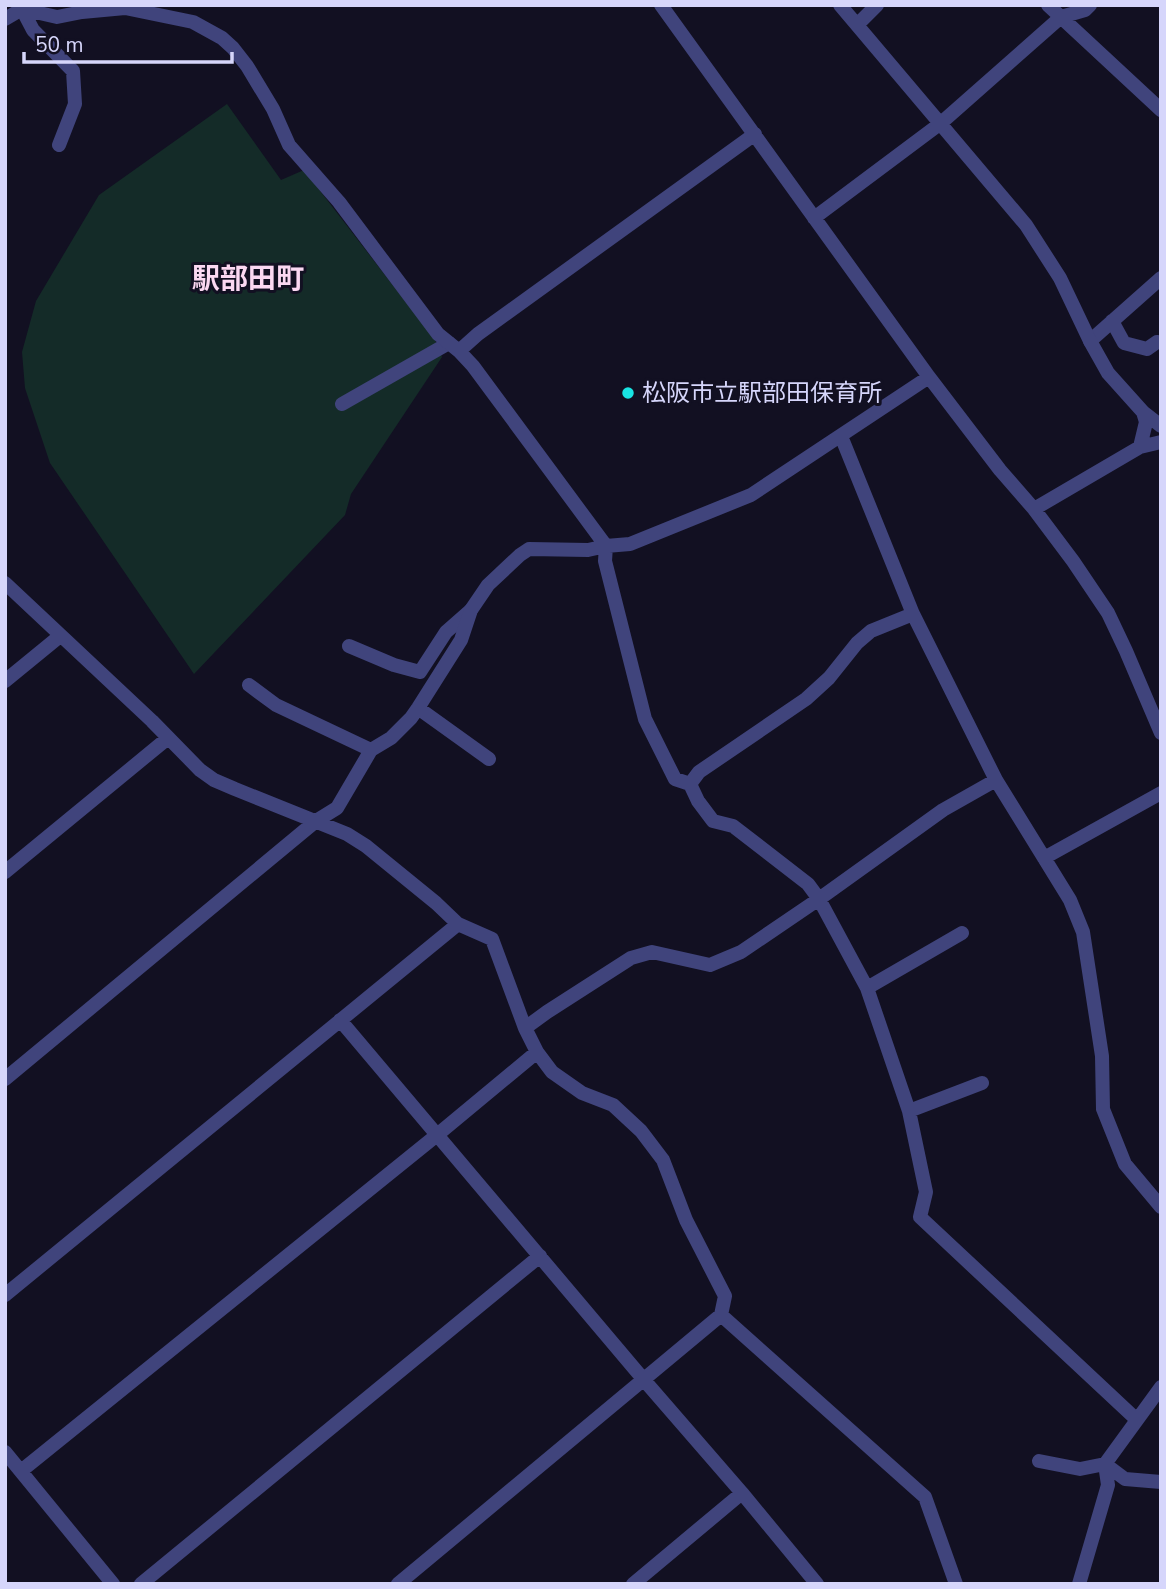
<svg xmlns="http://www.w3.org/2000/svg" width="1166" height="1589" font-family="'Nunito Sans','Noto Sans JP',sans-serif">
	<rect width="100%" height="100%" fill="#121022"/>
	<path fill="#142b28" d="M 227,104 L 281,180 L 304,170 L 435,340 L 442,357 L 351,494 L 345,515 L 194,674 L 50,463 L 25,388 L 22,352 L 36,301 L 99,195 Z"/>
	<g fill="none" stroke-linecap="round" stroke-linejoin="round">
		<path stroke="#40447c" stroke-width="14" d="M 1112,321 L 1124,343 L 1147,349 L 1157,342
			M 1090,341 L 1161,278
			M 342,404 L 449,343
			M 349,646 L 394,665 L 420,672 L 446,632 L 471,610"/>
		<path stroke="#40447c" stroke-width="14" d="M 661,5 L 929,377 L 1000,470 L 1034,509 L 1073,561 L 1108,613 L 1126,651 L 1161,733
			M 840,5 L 1026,225 L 1060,278 L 1090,341 L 1108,373 L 1143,412 L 1161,426
			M 1048,5 L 1161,110
			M 22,9 L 57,17 L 82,12 L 125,8 L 193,22 L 222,38 L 233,48 L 247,66 L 273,109 L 289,145 L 339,202 L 438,334 L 459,351 L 473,366 L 606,546 L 630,544 L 751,495 L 929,377
			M 22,9 L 33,30 L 73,71 L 75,104 L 59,145
			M 5,19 L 22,9 L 25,5
			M 858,24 L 877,5
			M 814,218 L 941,123 L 1061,17 L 1085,10 L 1090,5
			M 459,351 L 478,334 L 755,134
			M 841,436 L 913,614 L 996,780 L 1070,900 L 1083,932 L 1102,1056 L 1103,1109 L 1125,1164 L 1161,1207
			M 1140,447 L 1146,422 L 1143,412
			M 1034,509 L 1140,447 L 1161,442
			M 5,583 L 152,721 L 200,770 L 214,780 L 235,789 L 347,834 L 366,846 L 436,903 L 458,924 L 492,939 L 525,1028 L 537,1052 L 552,1072 L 582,1093 L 613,1105 L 641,1131 L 663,1160 L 686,1220 L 725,1296 L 721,1315 L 398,1584
			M 5,681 L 60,636
			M 249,685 L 276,705 L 371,750
			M 418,708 L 489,759
			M 690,784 L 699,772 L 806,699 L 829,678 L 857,643 L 871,631 L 913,614
			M 1044,858 L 1161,793
			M 5,872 L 168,738
			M 867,988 L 962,933
			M 340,1020 L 644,1380 L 742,1493 L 817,1584
			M 525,1028 L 547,1012 L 631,958 L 652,952 L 710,965 L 741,952 L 819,899 L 943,810 L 996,780
			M 5,1079 L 316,821 L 337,808 L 371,750 L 391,738 L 411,718 L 418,708 L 461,640 L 471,610 L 488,585 L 520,555 L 529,549 L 588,550 L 606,546 L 605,561 L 645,719 L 675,779 L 690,784 L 698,801 L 713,821 L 733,826 L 808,884 L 819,899 L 867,988 L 909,1111 L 926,1192 L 920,1217 L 1137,1420
			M 909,1111 L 982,1083
			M 5,1295 L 458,924
			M 721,1315 L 925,1497 L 956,1584
			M 5,1452 L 113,1584
			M 1039,1461 L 1080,1469 L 1105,1464 L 1125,1479 L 1161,1482
			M 21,1471 L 437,1135 L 537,1052
			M 141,1584 L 540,1256
			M 633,1584 L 742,1493
			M 1079,1584 L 1108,1485 L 1105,1464 L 1161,1387"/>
	</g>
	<circle fill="#19e4e3" stroke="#121022" stroke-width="2.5" cx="628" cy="393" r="7"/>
	<g text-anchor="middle" stroke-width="6" stroke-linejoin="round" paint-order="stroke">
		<g font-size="24" fill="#d6d6fb" stroke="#121022" text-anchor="start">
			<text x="642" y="401">松阪市立駅部田保育所</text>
		</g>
		<g font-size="28" font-weight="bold" fill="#fbd8f2" stroke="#121022">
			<text x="248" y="288">駅部田町</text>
		</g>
	</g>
	<rect width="1166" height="1589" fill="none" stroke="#d6d6fb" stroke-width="14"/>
	<path d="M24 52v10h208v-10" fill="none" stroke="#d6d6fb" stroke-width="3.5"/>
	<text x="35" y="52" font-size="21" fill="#d6d6fb" stroke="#121022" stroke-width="5" paint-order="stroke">50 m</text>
</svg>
